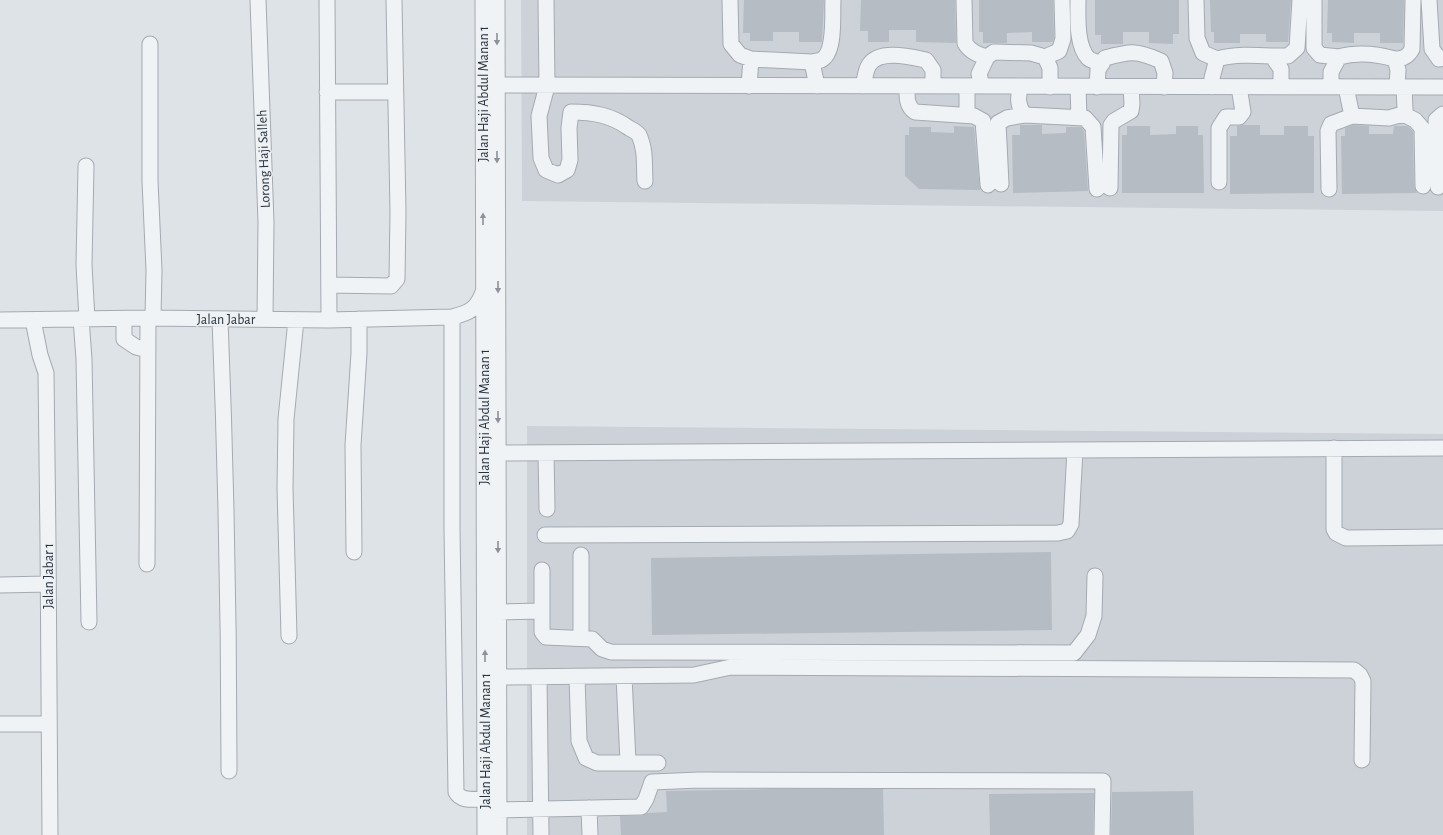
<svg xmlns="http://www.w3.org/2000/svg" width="1443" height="835" font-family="'Alegreya Sans',sans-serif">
	<rect width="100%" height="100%" fill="#dee3e7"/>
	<path fill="#ccd2d8" d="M 521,0 L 1443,0 L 1443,211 L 522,201 Z
		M 527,426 L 1443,434 L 1443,835 L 527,835 Z"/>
	<path fill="#b5bcc3" d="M 744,0 L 824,0 L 822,42 L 799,42 L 799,32 L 773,32 L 773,41 L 750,41 L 750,33 L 743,33 Z
		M 861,0 L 955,0 L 956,43 L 916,42 L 916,30 L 889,30 L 889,42 L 868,42 L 868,31 L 860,31 Z
		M 979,0 L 1053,0 L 1054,38 L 1052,42 L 1032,42 L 1032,32 L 1007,33 L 1007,43 L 983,43 L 983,32 L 979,32 Z
		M 1095,0 L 1179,0 L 1179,34 L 1173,34 L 1173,44 L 1149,43 L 1149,32 L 1123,32 L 1123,44 L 1101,44 L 1101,35 L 1095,35 Z
		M 1210,0 L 1291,0 L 1288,42 L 1266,42 L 1266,34 L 1240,34 L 1240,43 L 1214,43 L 1214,32 L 1211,32 Z
		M 1328,0 L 1404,0 L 1403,43 L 1380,43 L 1380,33 L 1354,33 L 1354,43 L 1332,42 L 1332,33 L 1327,33 Z
		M 1020,125 L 1042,125 L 1042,134 L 1066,133 L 1066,127 L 1081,127 L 1084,131 L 1088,191 L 1013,193 L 1012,135 L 1020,135 Z
		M 1242,125 L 1260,125 L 1260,135 L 1284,135 L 1284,126 L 1308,126 L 1308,136 L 1314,136 L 1314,193 L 1230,194 L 1230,136 L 1237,136 L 1237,126 Z
		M 1353,125 L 1369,126 L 1369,134 L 1393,134 L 1394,126 L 1407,126 L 1409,127 L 1413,131 L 1414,186 L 1417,193 L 1342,194 L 1341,136 L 1345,136 L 1345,128 Z
		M 954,126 L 974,127 L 980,190 L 919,189 L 905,176 L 905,135 L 909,135 L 909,127 L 931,127 L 931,132 L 954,133 Z
		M 1127,126 L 1150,126 L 1150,135 L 1176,134 L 1176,126 L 1198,126 L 1198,135 L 1203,135 L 1204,193 L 1122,193 L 1122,135 L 1127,135 Z
		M 1051,552 L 1052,630 L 652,635 L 651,558 Z
		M 774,789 L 883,789 L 884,835 L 621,835 L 620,816 L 641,816 L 648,813 L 667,812 L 666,791 Z
		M 1193,791 L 1194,835 L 1111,835 L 1112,792 Z
		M 1094,793 L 1093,835 L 990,835 L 989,794 Z"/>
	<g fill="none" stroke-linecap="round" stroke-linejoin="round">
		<defs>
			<path id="minor" d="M 258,0 L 266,222 L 265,319
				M 327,0 L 329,320
				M 483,0 L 485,835
				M 497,0 L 499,835
				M 546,0 L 547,86 L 539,116 L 541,158 L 546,170 L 558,175 L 567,170 L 570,160 L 569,128 L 571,112 C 593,112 611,115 629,128 C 633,130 637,132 639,135 C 646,150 644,166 645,181
				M 730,0 L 731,44 L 740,55 L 751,59
				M 964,0 L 965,43 C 970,52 978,55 987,57
				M 1078,0 C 1078,16 1076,45 1088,58 C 1091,61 1098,62 1102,64
				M 1196,0 L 1197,38 L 1203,53 L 1217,59
				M 1314,0 L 1314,48 L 1320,55 L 1339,57
				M 1429,0 L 1432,49 L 1439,59 L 1443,58
				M 150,44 L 150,181 L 154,270 L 153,318
				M 1272,56 L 1288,56 L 1297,48 L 1300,0
				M 1045,57 L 1059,51 L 1063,39 L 1062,0
				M 1395,59 C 1403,59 1408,57 1412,49 L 1413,0
				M 812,62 C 815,61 819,61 821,60 C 836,53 832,14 833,0
				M 497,85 L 1443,87
				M 749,86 L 751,59 L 812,62 L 817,86
				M 863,86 C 865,80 865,71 869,65 C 879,49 911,57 926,60 L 933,70 L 933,86
				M 907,86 C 907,96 906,106 915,112 L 974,116 L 983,121 L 988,185
				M 967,86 L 967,115
				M 982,86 L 979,74 L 987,57 L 994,52 L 1031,53 L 1045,57 L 1050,68 L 1050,87
				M 1020,87 C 1018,98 1017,106 1025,115 L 1085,118 L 1093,127 L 1097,189
				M 1078,87 L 1079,118
				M 1097,87 L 1098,70 L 1105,58 C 1131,51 1136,50 1161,61 L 1165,73 L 1164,87
				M 1212,87 L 1212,78 L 1217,59 C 1235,54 1253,55 1272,56 L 1281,69 L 1281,87
				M 1331,87 L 1331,72 L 1339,57 C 1357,52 1377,54 1395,59 L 1398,70 L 1397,87
				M 1346,87 L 1352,116 L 1389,118 L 1403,114 L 1405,109 L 1404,87
				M 327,92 L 395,92
				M 1403,114 L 1415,120 L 1422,128 L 1423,186
				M 86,166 L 84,265 L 87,319
				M 1219,182 L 1219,128 L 1226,117 L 1239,117 L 1243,112 L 1239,87
				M 1001,184 L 998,123 L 1007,118 L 1025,115
				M 1438,187 L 1436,120 L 1443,114
				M 1110,188 L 1111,125 L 1114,121 L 1131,111 L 1132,104 L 1131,87
				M 1329,189 L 1328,131 L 1331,124 L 1352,116
				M 329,285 L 391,286 L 397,279 L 398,212 L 394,0
				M 452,317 L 452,529 L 456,792 C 461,802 475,799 485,799
				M 81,319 L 84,359 L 89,622
				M 124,319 L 124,339 L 136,347 L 148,350
				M 220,319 C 226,470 229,620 229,771
				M 0,320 L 148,318 L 329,320 L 452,317 C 469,313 477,309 483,292
				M 33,320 L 40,355 L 46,373 L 48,542 L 50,835
				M 1334,448 L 1334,529 L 1336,533 L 1346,538 L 1443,537
				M 498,453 L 1443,448
				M 546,453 L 547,509
				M 545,535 L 1058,533 L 1067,531 L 1071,524 L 1075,450
				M 354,552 L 353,445 L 359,353 L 359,319
				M 147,564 L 148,318
				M 0,585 L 48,584
				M 542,611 L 542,632 L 546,637 L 592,639 L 602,649 L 611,652 L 1074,653 L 1088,635 L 1094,616 L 1095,576
				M 499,612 L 542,611 L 542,570
				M 289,636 L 285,488 L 286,419 L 296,320
				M 581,638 L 581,555
				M 624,676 L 628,762
				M 498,677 L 694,675 L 731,667 L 1354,670 L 1360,675 L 1363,681 L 1362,760
				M 539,677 L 541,835
				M 577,677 L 579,741 L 586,758 L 597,763 L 658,763
				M 0,724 L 49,724
				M 589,808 L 590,835
				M 499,810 L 641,807 L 646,799 L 652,782 L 699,780 L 1103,781 L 1102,835"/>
		</defs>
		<use href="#minor" stroke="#a4aab1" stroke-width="17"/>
		<use href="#minor" stroke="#f0f3f5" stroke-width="15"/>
	</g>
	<defs><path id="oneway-solid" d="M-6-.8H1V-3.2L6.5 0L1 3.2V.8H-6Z"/></defs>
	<g fill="#8c9299">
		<use href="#oneway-solid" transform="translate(497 39) rotate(90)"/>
		<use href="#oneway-solid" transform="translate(497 157) rotate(90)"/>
		<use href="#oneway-solid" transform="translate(483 219) rotate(-90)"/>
		<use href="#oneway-solid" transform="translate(498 287) rotate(90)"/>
		<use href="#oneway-solid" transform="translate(498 417) rotate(90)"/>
		<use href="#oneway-solid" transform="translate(498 547) rotate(90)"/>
		<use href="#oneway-solid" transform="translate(485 656) rotate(-90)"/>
	</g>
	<g text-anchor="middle" stroke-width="3" stroke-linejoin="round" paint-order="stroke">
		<g font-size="14" fill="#28323d" stroke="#edf1f4">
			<text transform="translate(483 94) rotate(-90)" y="5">Jalan Haji Abdul Manan 1</text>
			<text transform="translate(263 159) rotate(-92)" y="5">Lorong Haji Salleh</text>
			<text x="226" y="324">Jalan Jabar</text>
			<text transform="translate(484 417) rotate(-90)" y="5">Jalan Haji Abdul Manan 1</text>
			<text transform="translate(48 576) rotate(-90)" y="5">Jalan Jabar 1</text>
			<text transform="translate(485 741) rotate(-90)" y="5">Jalan Haji Abdul Manan 1</text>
		</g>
	</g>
</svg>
